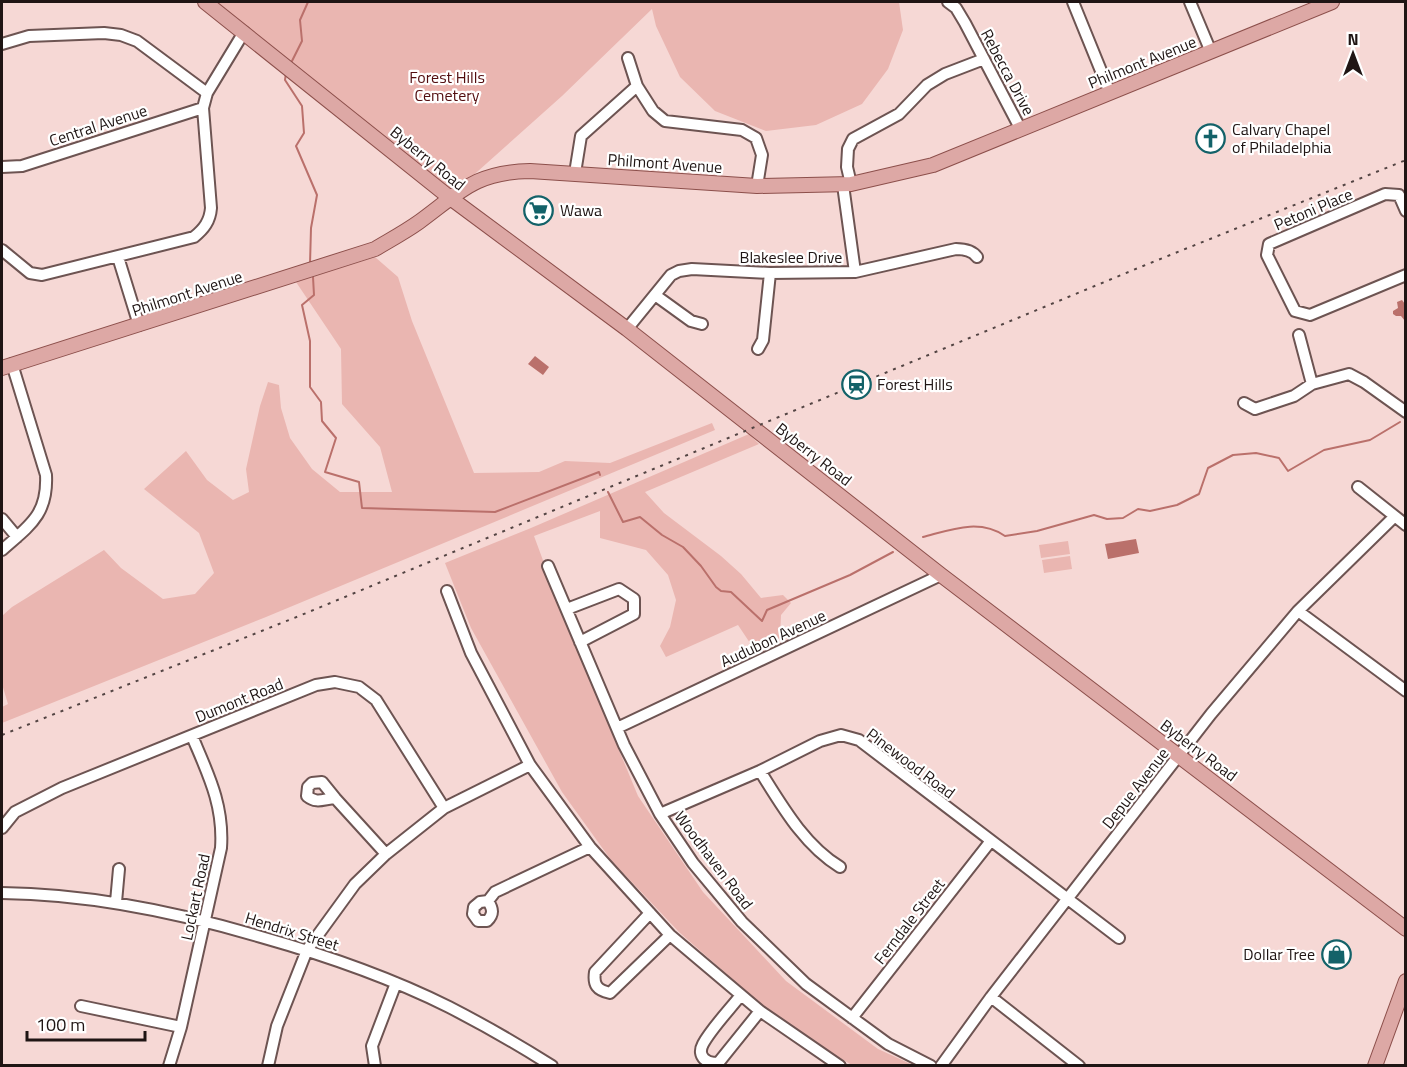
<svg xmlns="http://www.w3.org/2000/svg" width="1407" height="1067" font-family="'Titillium Web',sans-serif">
	<rect width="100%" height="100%" fill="#f6d8d5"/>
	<path fill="#eab6b1" d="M 202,2 L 899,2 L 903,30 L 888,69 L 862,104 L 816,125 L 766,131 L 715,111 L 680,77 L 656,26 L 652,9 L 562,96 L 449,197 Z
		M 375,257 L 398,277 L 412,321 L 474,473 L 539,472 L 565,461 L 610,463 L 712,423 L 715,430 L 266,617 L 2,723 L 2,707 L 8,704 L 2,684 L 2,616 L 12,607 L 104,550 L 121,568 L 163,599 L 195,594 L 214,573 L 199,533 L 144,489 L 186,451 L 207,480 L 233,500 L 249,492 L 246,469 L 260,406 L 268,382 L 279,385 L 281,408 L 290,438 L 312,469 L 340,492 L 392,492 L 380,447 L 342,404 L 341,349 L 296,282 Z
		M 749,434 L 759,444 L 645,492 L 664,513 L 721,556 L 741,574 L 761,598 L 783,595 L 791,603 L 781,615 L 780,638 L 756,652 L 738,625 L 666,657 L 660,646 L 670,627 L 676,600 L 668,575 L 646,550 L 600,538 L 600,511 L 534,536 L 564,617 L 638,796 L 703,892 L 786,981 L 878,1049 L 913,1065 L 852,1065 L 827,1051 L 757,1001 L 679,932 L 611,860 L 562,792 L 471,628 L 445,563 L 531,528 Z
		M 1068,541 L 1070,554 L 1041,558 L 1039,545 Z
		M 1070,556 L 1072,569 L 1044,573 L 1042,560 Z"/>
	<path fill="#ba706b" d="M 1402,300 L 1405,304 L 1405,321 L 1401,316 L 1396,316 L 1393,314 L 1393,311 L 1398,308 L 1397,302 Z
		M 535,356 L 549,367 L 543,375 L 528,364 Z
		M 1136,539 L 1139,553 L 1108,559 L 1105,544 Z"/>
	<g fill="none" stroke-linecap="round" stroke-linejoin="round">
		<path stroke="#ba706b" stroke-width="2" d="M 292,61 L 302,41 L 300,20 L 308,2
			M 286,73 L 285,80 L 302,106 L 304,133 L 296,146 L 317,195 L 311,228 L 310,264
			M 313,277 L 314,295 L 302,305 L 310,341 L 310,387 L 321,402 L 322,421 L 336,438 L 325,472 L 359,482 L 362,508 L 495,512 L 599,472 L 600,475
			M 608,492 L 623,522 L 640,517 L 662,535 L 683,547 L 701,566 L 716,587 L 721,591 L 731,592 L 762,621 L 767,610 L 850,575 L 893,552
			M 923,537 C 950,530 979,518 1005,536 L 1037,531 L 1094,515 L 1107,519 L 1123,518 L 1138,509 L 1150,511 L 1177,505 L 1199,494 L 1208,468 L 1233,455 L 1256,453 L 1279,458 L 1288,471 L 1324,450 L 1370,440 L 1400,422"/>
		<defs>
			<path id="minor" d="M 948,2 L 956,8 L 965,23 L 1020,128
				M 1073,2 L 1110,93
				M 1190,2 L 1211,52
				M 2,44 L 29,36 L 104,33 L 121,35 L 137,41 L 207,93
				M 628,58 L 637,86 L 653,111 L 665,121 L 742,130 L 756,138 L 762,155 L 757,186
				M 2,167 L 22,166 L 203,108
				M 575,173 L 581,136 L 637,86
				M 851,184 L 847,167 L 848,149 L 853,139 L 899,114 L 927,85 L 945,74 L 984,59
				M 843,185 L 855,272
				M 1406,211 L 1399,195 L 1385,194 L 1269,244 L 1267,255 L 1295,311 L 1310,315 L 1406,275
				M 2,250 L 30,273 L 42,275 L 194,237 C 204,229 210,221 211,208 L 203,108 L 207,93 L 244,32
				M 118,257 L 139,325
				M 655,295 L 691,321 L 702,324
				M 627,329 L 671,275 L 679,271 L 692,269 L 770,273 L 855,272 L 956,249 C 964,249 972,250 977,257
				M 1299,335 L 1312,384
				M 758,349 L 763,340 L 770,273
				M 1244,403 L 1255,409 L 1294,396 L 1312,384 L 1349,374 L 1364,382 L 1406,412
				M 1358,487 L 1406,525
				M 2,519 L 17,537
				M 2,550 C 29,526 48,515 46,475 L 12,364
				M 548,566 L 624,745 L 660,814 L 693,863 L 742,922 L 806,984 L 888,1044 L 931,1066
				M 447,591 L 471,653 L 530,765 L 590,847 L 670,935 L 760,1011 L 840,1066
				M 567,609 L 619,589 L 634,599 L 634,614 L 580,642
				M 1298,611 L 1406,691
				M 617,728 L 941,575
				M 760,771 C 782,806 804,845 840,867
				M 335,798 L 322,782 L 312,783 L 308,787 L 307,796 C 317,804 323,799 335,798 L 386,854
				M 660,814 L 760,771 L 820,741 L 841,735 L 859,740 L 1119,938
				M 2,828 L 15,812 L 62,788 L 316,685 L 335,682 L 359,687 L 376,700 L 444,808
				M 2,893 C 90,894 177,912 261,937 C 325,955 389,977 449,1007 C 484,1025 519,1045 552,1066
				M 488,901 L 480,902 L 474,907 L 473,914 L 478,921 L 487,921 C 494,914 493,909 488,901 L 495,892 L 590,847
				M 116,902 L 119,869
				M 650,913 L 595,972 C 593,985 597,990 610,993 L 670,935
				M 741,995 C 730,1009 711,1029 703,1044 C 696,1057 708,1065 719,1062 L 760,1011
				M 991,997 L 1079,1066
				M 81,1006 L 181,1027
				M 852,1018 L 990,842
				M 169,1066 L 181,1027 L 221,848 C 224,805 208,774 192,736
				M 268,1066 L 277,1026 L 307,950 L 355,884 L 386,854 L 444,808 L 530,765
				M 375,1066 L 372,1046 L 396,983
				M 941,1066 L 991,997 L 1211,714 L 1298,611 L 1394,517"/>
			<path id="major" d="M 205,2 L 449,197 L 627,329 L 941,575 L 1406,929
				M 2,368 L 375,249 C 390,240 405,232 419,222 C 460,192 475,172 530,171 L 757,186 L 851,184 L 933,165 L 1332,2
				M 1375,1066 L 1406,981"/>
		</defs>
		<use href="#minor" stroke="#6d5452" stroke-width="14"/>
		<use href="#major" stroke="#8c4f4b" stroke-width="16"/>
		<use href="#minor" stroke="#fff" stroke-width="10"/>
		<use href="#major" stroke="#dda8a5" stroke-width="14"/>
		<path stroke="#534443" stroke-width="2" stroke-dasharray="3 6" stroke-linecap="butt" d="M 2,735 L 299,616 L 1143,266 L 1406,160"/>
	</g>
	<defs>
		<symbol id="church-ring" viewBox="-11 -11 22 22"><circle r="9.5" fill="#fff" stroke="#136269" stroke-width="1.5"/><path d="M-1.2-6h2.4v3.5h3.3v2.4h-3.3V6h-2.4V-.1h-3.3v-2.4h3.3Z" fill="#136269"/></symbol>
		<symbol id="supermarket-ring" viewBox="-11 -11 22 22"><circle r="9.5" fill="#fff" stroke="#136269" stroke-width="1.5"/><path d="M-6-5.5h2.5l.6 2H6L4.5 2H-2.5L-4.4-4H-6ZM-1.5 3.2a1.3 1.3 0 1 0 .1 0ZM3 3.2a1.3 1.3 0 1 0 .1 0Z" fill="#136269"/></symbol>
		<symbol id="station-ring" viewBox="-11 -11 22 22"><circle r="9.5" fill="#fff" stroke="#136269" stroke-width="1.5"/><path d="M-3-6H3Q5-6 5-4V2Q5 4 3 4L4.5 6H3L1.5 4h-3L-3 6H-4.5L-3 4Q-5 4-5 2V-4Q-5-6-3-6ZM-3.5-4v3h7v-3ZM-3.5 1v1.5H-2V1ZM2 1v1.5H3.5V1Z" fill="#136269"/></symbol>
		<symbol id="shop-ring" viewBox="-11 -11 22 22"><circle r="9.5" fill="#fff" stroke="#136269" stroke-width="1.5"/><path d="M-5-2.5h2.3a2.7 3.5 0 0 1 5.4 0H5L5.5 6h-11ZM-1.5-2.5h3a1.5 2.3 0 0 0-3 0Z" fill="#136269"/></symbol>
	</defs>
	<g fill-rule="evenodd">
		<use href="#church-ring" x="1194" y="122" width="33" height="33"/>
		<use href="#supermarket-ring" x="522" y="194" width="33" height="33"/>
		<use href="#station-ring" x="840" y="368" width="33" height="33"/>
		<use href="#shop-ring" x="1320" y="938" width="33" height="33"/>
	</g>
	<g text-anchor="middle" stroke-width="4.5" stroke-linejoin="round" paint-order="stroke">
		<g font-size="16" fill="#1f1514" stroke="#fff">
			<text transform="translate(1142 62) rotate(-22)" y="6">Philmont Avenue</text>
			<text transform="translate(1008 72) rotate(62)" y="6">Rebecca Drive</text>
			<text transform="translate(98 125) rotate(-18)" y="6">Central Avenue</text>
			<text transform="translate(428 158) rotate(39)" y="6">Byberry Road</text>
			<text transform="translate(665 163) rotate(4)" y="6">Philmont Avenue</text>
			<text transform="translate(1313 209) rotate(-23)" y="6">Petoni Place</text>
			<text x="791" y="263">Blakeslee Drive</text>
			<text transform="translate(187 293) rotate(-18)" y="6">Philmont Avenue</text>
			<text transform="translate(814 454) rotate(38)" y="6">Byberry Road</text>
			<text transform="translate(773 638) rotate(-25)" y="6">Audubon Avenue</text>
			<text transform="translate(239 700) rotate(-22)" y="6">Dumont Road</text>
			<text transform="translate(1199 750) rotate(37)" y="6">Byberry Road</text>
			<text transform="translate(911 763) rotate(37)" y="6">Pinewood Road</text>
			<text transform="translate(1135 788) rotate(-52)" y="6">Depue Avenue</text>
			<text transform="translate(714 860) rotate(53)" y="6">Woodhaven Road</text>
			<text transform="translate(195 897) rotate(-78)" y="6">Lockart Road</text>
			<text transform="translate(909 921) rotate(-52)" y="6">Ferndale Street</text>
			<text transform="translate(292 931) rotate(17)" y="6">Hendrix Street</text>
		</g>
		<g font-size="16" fill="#520d0f" stroke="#fff">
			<text x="447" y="83">Forest Hills<tspan x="447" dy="18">Cemetery</tspan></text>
		</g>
		<g font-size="16" fill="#1f1514" stroke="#fff" text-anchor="start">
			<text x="1232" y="135">Calvary Chapel<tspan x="1232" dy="18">of Philadelphia</tspan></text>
			<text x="560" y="216">Wawa</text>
			<text x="877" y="390">Forest Hills</text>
			<text x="1315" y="960" text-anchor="end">Dollar Tree</text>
		</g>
	</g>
	<rect width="1407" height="1067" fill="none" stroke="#1f1514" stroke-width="6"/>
	<g transform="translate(1353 54)" stroke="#ffffff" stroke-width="4.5" paint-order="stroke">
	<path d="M0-4.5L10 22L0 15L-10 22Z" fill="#1f1514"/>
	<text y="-9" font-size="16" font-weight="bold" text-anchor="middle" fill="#1f1514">N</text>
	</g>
	<path d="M27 1031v9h118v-9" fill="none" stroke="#1f1514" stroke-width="3"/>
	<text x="36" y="1031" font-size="18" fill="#1f1514" stroke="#ffffff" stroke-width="4.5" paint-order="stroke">100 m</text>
</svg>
